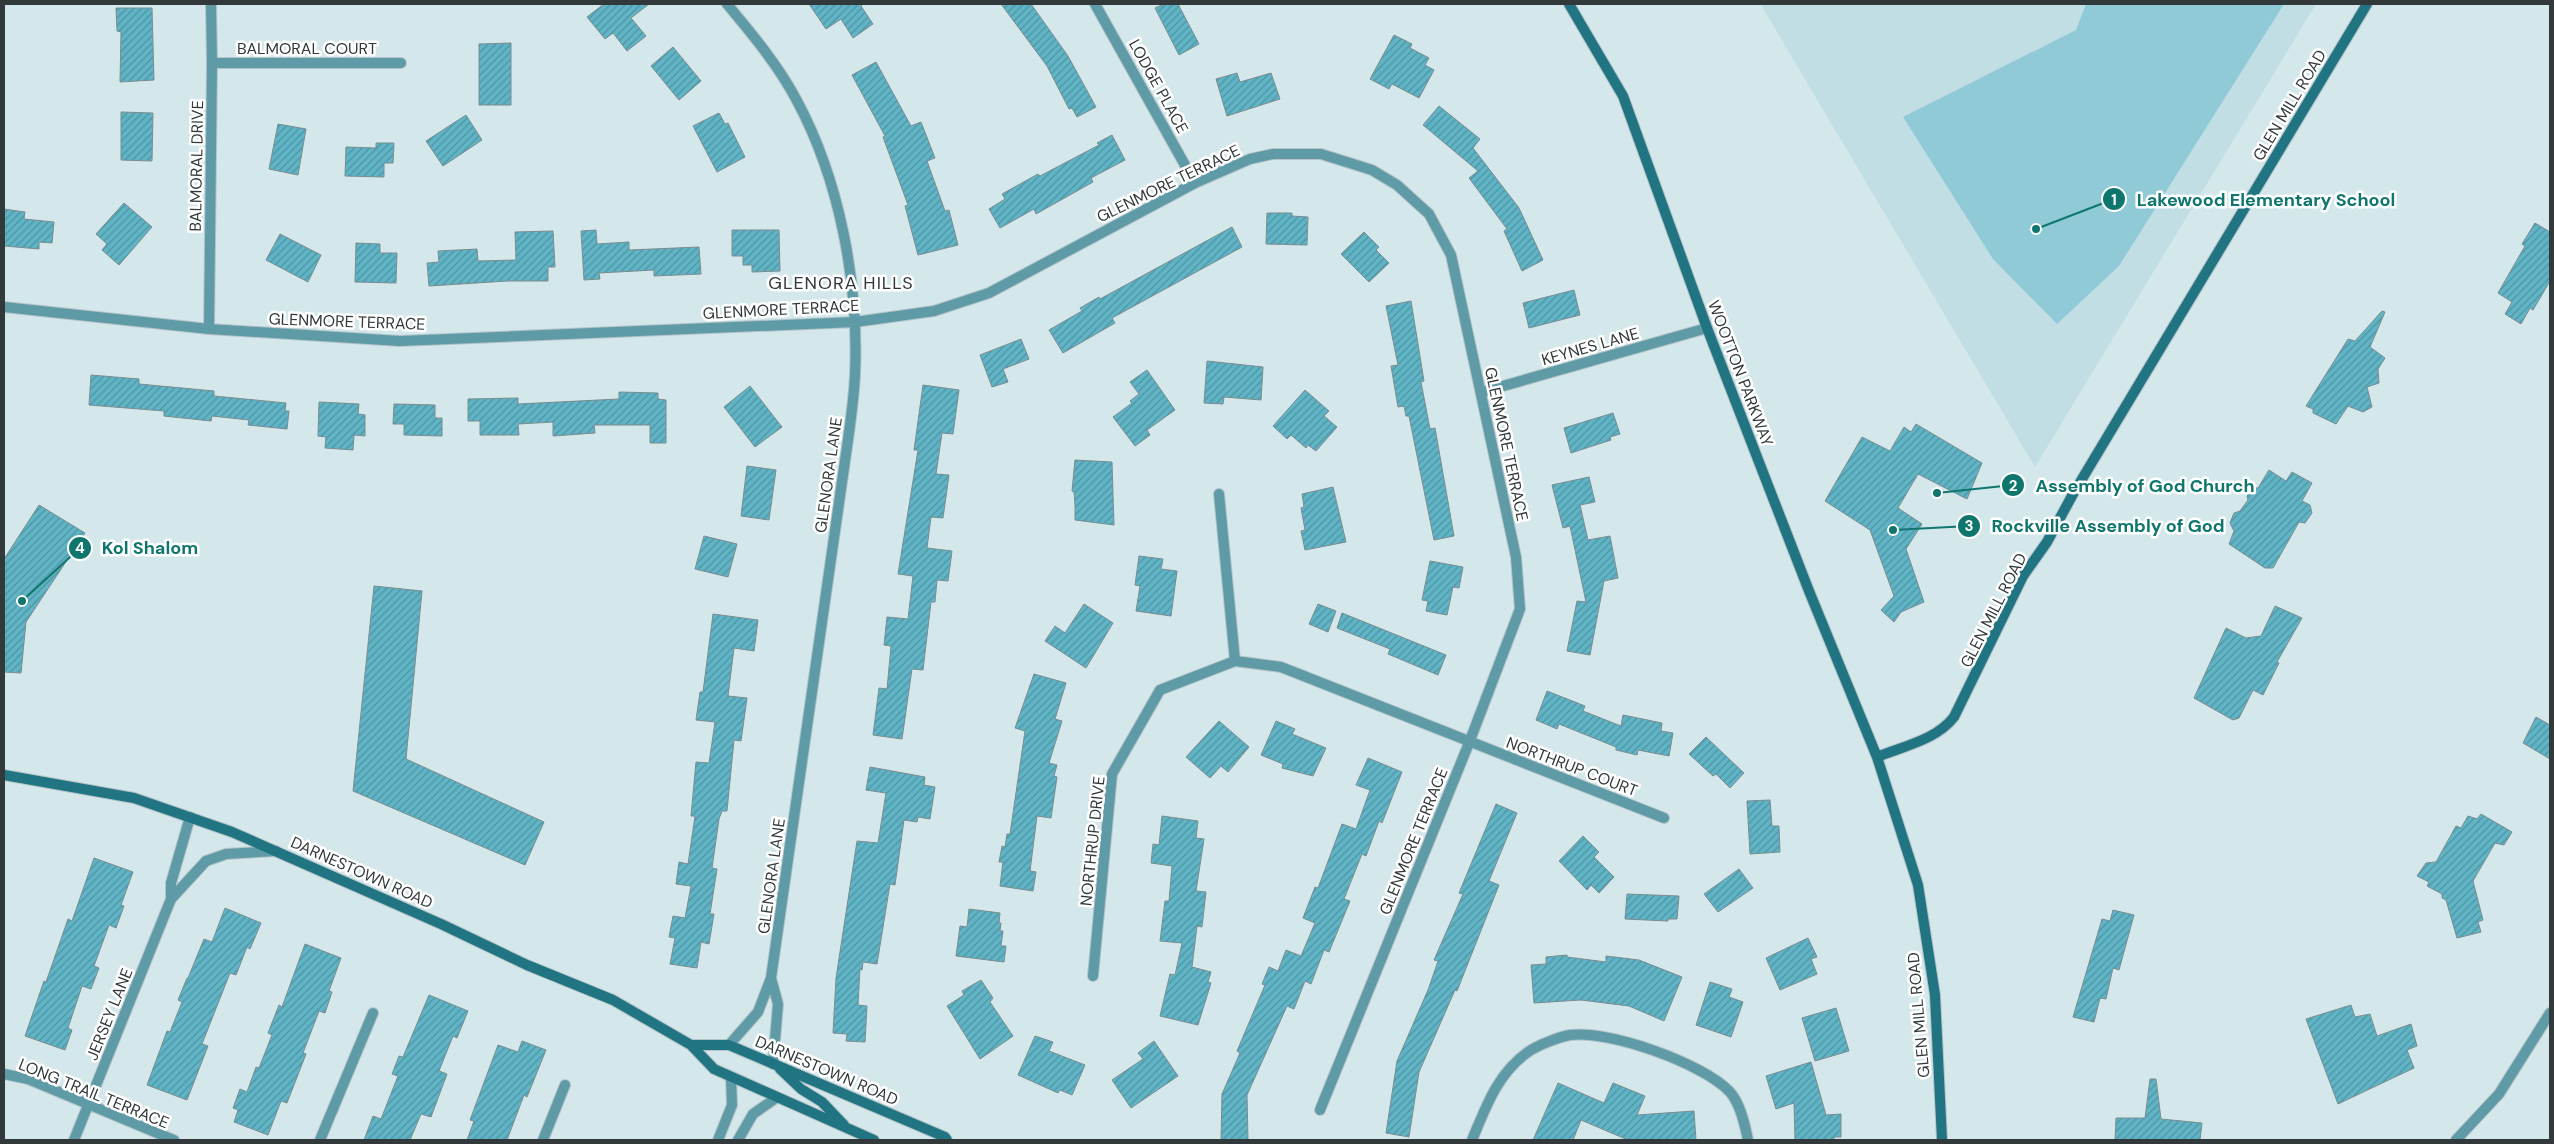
<svg xmlns="http://www.w3.org/2000/svg" width="2554" height="1144" font-family="'DM Sans',sans-serif">
	<defs>
		<pattern id="building-hatch" width="6" height="6" patternUnits="userSpaceOnUse" patternTransform="scale(1.25)"><rect width="6" height="6" fill="#5fb4c5"/><path d="M-1 1l2-2M0 6l6-6M5 7l2-2" fill="none" stroke="#4f93a1"/></pattern>
	</defs>
	<rect width="100%" height="100%" fill="#d4e7eb"/>
	<path fill="#c1dee4" d="M 1757,4 L 2316,4 L 2035,467 L 1761,5 Z"/>
	<path fill="#8fcad6" d="M 2086,4 L 2284,4 L 2119,266 L 2057,324 L 1993,259 L 1903,117 L 2076,30 Z"/>
	<path fill="url(#building-hatch)" stroke="#7a8c90" d="M 604,4 L 649,4 L 631,18 L 646,36 L 627,51 L 613,33 L 605,39 L 587,17 Z
		M 809,4 L 863,4 L 861,6 L 873,24 L 853,38 L 841,19 L 826,29 Z
		M 1001,4 L 1031,4 L 1068,56 L 1096,107 L 1077,117 L 1072,108 L 1069,109 L 1047,66 Z
		M 1164,4 L 1178,4 L 1199,44 L 1179,55 L 1155,8 Z
		M 116,8 L 152,8 L 154,80 L 120,82 L 121,32 L 117,31 Z
		M 1394,35 L 1412,44 L 1410,48 L 1429,58 L 1425,65 L 1434,70 L 1419,98 L 1392,84 L 1389,89 L 1370,79 Z
		M 511,43 L 511,105 L 479,105 L 479,44 Z
		M 673,47 L 701,81 L 679,100 L 651,66 Z
		M 876,62 L 911,126 L 921,122 L 935,158 L 927,161 L 945,211 L 949,210 L 958,245 L 918,255 L 905,206 L 908,205 L 883,137 L 885,136 L 852,75 Z
		M 1237,73 L 1240,82 L 1271,73 L 1280,99 L 1227,116 L 1216,79 Z
		M 1439,106 L 1480,139 L 1473,148 L 1519,208 L 1543,260 L 1522,271 L 1504,231 L 1507,229 L 1469,178 L 1478,171 L 1423,125 Z
		M 121,112 L 153,113 L 152,161 L 121,160 Z
		M 719,113 L 725,124 L 728,123 L 745,157 L 717,172 L 693,126 Z
		M 466,115 L 482,140 L 443,166 L 426,141 Z
		M 278,124 L 306,129 L 298,175 L 269,169 Z
		M 1112,135 L 1125,160 L 1091,178 L 1093,182 L 1036,214 L 1034,209 L 1000,228 L 989,209 L 1005,199 L 1002,194 L 1038,174 L 1040,176 L 1099,145 L 1097,143 Z
		M 376,143 L 394,143 L 393,163 L 384,163 L 384,177 L 345,176 L 346,147 L 376,148 Z
		M 124,203 L 152,227 L 119,265 L 102,250 L 107,244 L 96,234 Z
		M 4,209 L 25,212 L 24,219 L 54,222 L 52,243 L 39,242 L 39,249 L 4,246 Z
		M 1267,213 L 1292,213 L 1292,216 L 1308,217 L 1307,245 L 1266,244 Z
		M 2535,223 L 2550,232 L 2550,281 L 2533,310 L 2530,308 L 2521,324 L 2505,314 L 2512,302 L 2498,293 L 2525,246 L 2522,244 Z
		M 1232,227 L 1242,247 L 1112,318 L 1115,323 L 1063,353 L 1049,330 L 1082,311 L 1080,308 L 1099,297 L 1100,299 Z
		M 596,230 L 597,244 L 629,242 L 629,250 L 699,247 L 701,274 L 654,276 L 654,270 L 599,273 L 600,279 L 584,280 L 581,231 Z
		M 732,230 L 779,230 L 780,271 L 752,272 L 752,265 L 743,265 L 743,256 L 732,256 Z
		M 553,231 L 555,267 L 548,267 L 548,281 L 508,281 L 429,286 L 427,263 L 439,262 L 438,251 L 477,249 L 478,261 L 516,260 L 515,232 Z
		M 1364,232 L 1379,247 L 1376,250 L 1389,263 L 1369,282 L 1341,254 Z
		M 280,234 L 321,255 L 308,282 L 266,260 Z
		M 356,243 L 380,244 L 380,253 L 397,253 L 396,283 L 355,282 Z
		M 1574,290 L 1580,315 L 1529,328 L 1523,303 Z
		M 1411,301 L 1424,381 L 1421,382 L 1430,429 L 1435,428 L 1454,536 L 1434,540 L 1409,416 L 1406,416 L 1404,406 L 1398,407 L 1391,366 L 1398,365 L 1386,306 Z
		M 2382,311 L 2385,312 L 2370,347 L 2385,358 L 2378,369 L 2379,383 L 2367,387 L 2372,407 L 2363,412 L 2348,406 L 2336,424 L 2313,413 L 2313,409 L 2306,406 L 2348,339 L 2355,341 Z
		M 1021,339 L 1029,359 L 1003,369 L 1008,382 L 992,387 L 980,355 Z
		M 1207,361 L 1263,367 L 1261,400 L 1224,397 L 1223,404 L 1204,403 Z
		M 1147,370 L 1175,410 L 1147,430 L 1150,435 L 1135,446 L 1113,417 L 1132,403 L 1130,401 L 1139,394 L 1130,382 Z
		M 91,375 L 139,379 L 139,384 L 214,391 L 214,396 L 286,403 L 285,411 L 289,411 L 287,429 L 248,425 L 249,420 L 212,416 L 211,421 L 164,416 L 164,411 L 89,405 Z
		M 923,385 L 959,390 L 953,434 L 942,433 L 936,474 L 949,475 L 943,518 L 931,517 L 927,548 L 952,551 L 948,581 L 937,580 L 935,602 L 931,602 L 923,670 L 912,669 L 902,739 L 873,735 L 879,688 L 887,689 L 891,646 L 884,645 L 887,617 L 908,619 L 913,576 L 898,574 L 918,450 L 914,450 Z
		M 750,386 L 782,427 L 755,447 L 724,407 Z
		M 1305,390 L 1329,411 L 1324,416 L 1337,427 L 1316,451 L 1308,445 L 1306,448 L 1291,435 L 1287,439 L 1273,426 Z
		M 619,392 L 658,393 L 658,399 L 666,400 L 666,443 L 650,443 L 650,425 L 594,425 L 595,433 L 553,436 L 553,422 L 518,424 L 519,435 L 480,435 L 480,421 L 468,421 L 468,399 L 518,398 L 518,404 L 619,399 Z
		M 319,402 L 359,404 L 358,414 L 365,415 L 365,436 L 354,435 L 353,450 L 325,448 L 326,437 L 318,436 Z
		M 394,404 L 435,405 L 435,418 L 442,418 L 442,436 L 404,435 L 404,424 L 393,424 Z
		M 1613,413 L 1620,434 L 1610,437 L 1611,440 L 1571,453 L 1564,428 Z
		M 1916,424 L 1982,463 L 1967,499 L 1918,474 L 1898,508 L 1922,524 L 1906,549 L 1924,602 L 1901,612 L 1894,622 L 1881,610 L 1894,596 L 1870,530 L 1825,501 L 1862,437 L 1890,451 L 1904,427 L 1911,432 Z
		M 1075,460 L 1112,462 L 1114,525 L 1075,520 L 1075,505 L 1074,492 L 1072,491 Z
		M 747,466 L 776,470 L 769,520 L 741,516 Z
		M 2269,470 L 2286,481 L 2292,472 L 2312,483 L 2302,501 L 2310,505 L 2312,513 L 2305,523 L 2299,522 L 2273,568 L 2265,568 L 2229,544 L 2234,531 L 2230,523 L 2234,513 L 2240,511 L 2248,500 L 2247,496 L 2252,488 L 2258,488 Z
		M 1589,477 L 1595,502 L 1580,505 L 1588,540 L 1610,536 L 1618,578 L 1604,581 L 1590,655 L 1567,651 L 1577,601 L 1586,602 L 1570,526 L 1563,528 L 1552,485 Z
		M 1333,487 L 1346,542 L 1305,550 L 1301,531 L 1305,530 L 1301,508 L 1304,507 L 1302,494 Z
		M 39,505 L 85,533 L 26,622 L 21,673 L 4,672 L 4,559 Z
		M 704,536 L 737,544 L 728,577 L 695,569 Z
		M 1139,556 L 1163,559 L 1161,569 L 1177,571 L 1171,616 L 1136,611 L 1140,586 L 1135,585 Z
		M 1430,561 L 1463,567 L 1459,588 L 1453,587 L 1447,615 L 1426,611 L 1428,601 L 1422,600 Z
		M 374,586 L 422,591 L 406,759 L 544,822 L 525,865 L 353,791 Z
		M 1084,604 L 1113,623 L 1086,668 L 1045,641 L 1055,626 L 1065,633 Z
		M 1318,604 L 1336,611 L 1328,632 L 1309,624 Z
		M 2275,606 L 2302,618 L 2277,662 L 2279,663 L 2263,695 L 2253,690 L 2239,718 L 2233,720 L 2194,698 L 2226,628 L 2246,638 L 2261,636 Z
		M 1342,613 L 1446,655 L 1438,675 L 1388,654 L 1390,649 L 1337,628 Z
		M 713,614 L 758,620 L 754,651 L 734,648 L 728,696 L 747,698 L 741,741 L 734,740 L 727,811 L 722,811 L 719,819 L 712,868 L 717,869 L 710,914 L 714,914 L 709,944 L 701,942 L 697,968 L 670,964 L 675,938 L 669,937 L 673,916 L 685,918 L 691,886 L 676,884 L 679,862 L 688,864 L 695,816 L 691,816 L 696,762 L 709,763 L 715,722 L 696,720 L 700,692 L 703,692 Z
		M 1034,674 L 1066,683 L 1055,719 L 1062,721 L 1049,763 L 1057,765 L 1054,776 L 1057,777 L 1051,818 L 1037,816 L 1030,871 L 1036,872 L 1033,891 L 1000,886 L 1003,862 L 999,862 L 1002,846 L 1005,847 L 1007,834 L 1010,834 L 1025,731 L 1015,728 Z
		M 1547,691 L 1585,706 L 1583,711 L 1621,726 L 1623,715 L 1662,723 L 1661,731 L 1673,733 L 1669,756 L 1638,750 L 1637,755 L 1616,750 L 1616,747 L 1559,724 L 1557,729 L 1536,720 Z
		M 2536,717 L 2550,725 L 2550,759 L 2523,743 Z
		M 1219,721 L 1249,747 L 1228,772 L 1221,766 L 1210,778 L 1186,757 Z
		M 1276,721 L 1295,729 L 1292,734 L 1326,748 L 1313,776 L 1282,768 L 1283,764 L 1261,755 Z
		M 1706,737 L 1744,773 L 1730,788 L 1716,774 L 1713,776 L 1689,754 Z
		M 1368,758 L 1402,772 L 1382,823 L 1379,821 L 1366,856 L 1362,854 L 1344,899 L 1350,901 L 1329,952 L 1324,950 L 1311,984 L 1305,981 L 1294,1009 L 1287,1006 L 1247,1095 L 1248,1140 L 1221,1140 L 1222,1094 L 1240,1053 L 1237,1051 L 1265,985 L 1262,984 L 1269,967 L 1278,971 L 1286,950 L 1301,956 L 1315,923 L 1303,918 L 1315,887 L 1318,888 L 1342,824 L 1356,829 L 1370,790 L 1356,785 Z
		M 870,767 L 925,777 L 924,785 L 935,787 L 930,819 L 918,817 L 917,822 L 904,820 L 895,885 L 890,884 L 877,964 L 863,962 L 862,970 L 860,969 L 858,1005 L 867,1006 L 865,1042 L 846,1041 L 847,1034 L 833,1033 L 836,978 L 857,841 L 878,843 L 886,793 L 866,790 Z
		M 1770,800 L 1772,826 L 1779,826 L 1780,852 L 1750,854 L 1747,801 Z
		M 1496,804 L 1517,813 L 1489,881 L 1499,885 L 1457,991 L 1455,990 L 1419,1072 L 1409,1137 L 1386,1133 L 1397,1061 L 1428,990 L 1438,961 L 1434,960 L 1463,894 L 1459,893 Z
		M 2481,814 L 2512,832 L 2504,845 L 2495,843 L 2473,881 L 2483,920 L 2478,922 L 2481,932 L 2457,938 L 2446,900 L 2442,898 L 2442,894 L 2427,886 L 2429,882 L 2417,876 L 2426,863 L 2436,862 L 2456,826 L 2461,828 L 2468,816 L 2477,819 Z
		M 1162,816 L 1198,821 L 1196,838 L 1204,839 L 1196,891 L 1206,892 L 1202,927 L 1197,926 L 1192,967 L 1211,972 L 1208,982 L 1211,983 L 1198,1025 L 1160,1016 L 1170,974 L 1175,975 L 1182,943 L 1160,941 L 1165,901 L 1169,901 L 1172,866 L 1151,863 L 1153,844 L 1159,845 Z
		M 1583,836 L 1599,852 L 1594,857 L 1614,877 L 1599,893 L 1591,885 L 1587,890 L 1559,861 Z
		M 94,858 L 133,872 L 121,905 L 124,906 L 116,928 L 109,925 L 94,966 L 99,968 L 91,989 L 82,986 L 68,1028 L 72,1030 L 65,1050 L 25,1036 L 44,981 L 46,982 L 68,919 L 72,921 Z
		M 1739,869 L 1753,888 L 1718,912 L 1704,894 Z
		M 1627,894 L 1679,896 L 1677,919 L 1668,919 L 1668,921 L 1625,919 Z
		M 225,908 L 261,923 L 250,949 L 247,947 L 236,975 L 230,973 L 202,1044 L 208,1046 L 187,1100 L 147,1085 L 167,1031 L 170,1032 L 182,1002 L 178,1000 L 187,978 L 188,978 L 204,939 L 212,942 Z
		M 969,909 L 1000,913 L 999,923 L 1001,923 L 1000,931 L 1003,931 L 1001,946 L 1006,946 L 1004,962 L 956,956 L 960,926 L 967,927 Z
		M 2113,910 L 2134,915 L 2119,970 L 2113,968 L 2106,999 L 2100,998 L 2094,1022 L 2073,1017 L 2102,919 L 2110,921 Z
		M 1808,938 L 1817,957 L 1811,959 L 1817,974 L 1780,990 L 1766,958 Z
		M 305,944 L 341,958 L 329,991 L 332,992 L 325,1013 L 319,1011 L 303,1053 L 306,1054 L 287,1103 L 281,1101 L 268,1135 L 234,1122 L 238,1110 L 233,1108 L 240,1089 L 247,1092 L 256,1067 L 259,1068 L 272,1035 L 268,1033 L 279,1005 L 282,1007 Z
		M 1567,955 L 1567,957 L 1606,962 L 1606,956 L 1639,960 L 1682,977 L 1664,1021 L 1629,1006 L 1581,1000 L 1534,1003 L 1531,965 L 1546,964 L 1546,957 Z
		M 981,980 L 993,998 L 990,1002 L 1013,1036 L 980,1059 L 947,1006 L 964,995 L 962,991 Z
		M 1710,982 L 1732,989 L 1729,997 L 1743,1002 L 1731,1037 L 1696,1025 Z
		M 429,995 L 468,1011 L 457,1038 L 453,1036 L 439,1071 L 447,1074 L 431,1117 L 421,1114 L 410,1140 L 364,1140 L 373,1116 L 381,1119 L 398,1076 L 392,1074 L 399,1056 L 403,1057 Z
		M 2351,1005 L 2355,1017 L 2370,1014 L 2377,1036 L 2411,1024 L 2417,1046 L 2407,1050 L 2414,1068 L 2338,1104 L 2306,1019 Z
		M 1836,1008 L 1849,1051 L 1815,1061 L 1802,1018 Z
		M 1035,1036 L 1053,1042 L 1049,1051 L 1085,1065 L 1072,1095 L 1060,1090 L 1058,1093 L 1018,1075 Z
		M 522,1041 L 546,1050 L 527,1097 L 524,1095 L 507,1140 L 467,1140 L 474,1121 L 470,1120 L 498,1045 L 518,1052 Z
		M 1154,1041 L 1178,1076 L 1131,1108 L 1112,1080 L 1143,1059 L 1138,1053 Z
		M 1811,1062 L 1826,1115 L 1841,1114 L 1841,1137 L 1834,1137 L 1834,1140 L 1795,1140 L 1794,1103 L 1776,1109 L 1766,1076 Z
		M 2150,1079 L 2156,1079 L 2161,1119 L 2202,1123 L 2200,1140 L 2115,1140 L 2116,1118 L 2145,1118 Z
		M 1558,1083 L 1604,1103 L 1613,1083 L 1645,1096 L 1637,1115 L 1694,1111 L 1696,1140 L 1628,1140 L 1581,1120 L 1573,1140 L 1533,1140 Z"/>
	<g fill="none" stroke-linecap="round" stroke-linejoin="round">
		<defs>
			<path id="minor" d="M 727,4 C 752,34 778,65 796,99 C 840,180 859,284 855,375 C 854,397 851,418 848,440 L 771,978 L 758,1012 L 729,1045
				M 1095,4 L 1195,183
				M 212,63 L 401,63
				M 4,307 L 209,329 L 400,341 L 855,322 L 934,311 L 989,293 L 1195,183 L 1250,159 L 1273,154 L 1321,154 L 1372,170 L 1397,185 L 1429,214 L 1451,255 L 1516,557 L 1520,609 L 1469,743 L 1320,1110
				M 209,329 L 212,63 L 211,4
				M 1482,392 L 1707,328
				M 1219,494 L 1235,661
				M 171,899 L 206,861 L 226,854 L 276,851
				M 1093,976 L 1112,774 L 1160,690 L 1235,661 L 1281,667 L 1664,818
				M 771,978 L 778,1004 L 773,1064
				M 4,1074 L 28,1079 L 174,1140
				M 74,1140 L 171,899 L 171,883 L 190,817
				M 320,1140 L 373,1013
				M 543,1140 L 565,1085
				M 1472,1140 C 1486,1107 1497,1074 1528,1052 C 1538,1045 1559,1037 1570,1035 C 1609,1030 1702,1063 1729,1091 C 1740,1102 1745,1125 1748,1140
				M 2456,1140 L 2499,1094 L 2550,1013"/>
			<path id="tertiary" d="M 718,1140 L 732,1105 L 731,1078
				M 738,1140 L 753,1114 L 776,1098"/>
			<path id="secondary" d="M 1569,4 L 1623,96 L 1707,328 L 1809,591 L 1877,757 L 1918,885 L 1935,995 L 1942,1140
				M 1877,757 C 1904,746 1936,740 1954,717 L 2023,576 L 2047,542 L 2073,494 L 2367,4
				M 4,775 L 134,798 L 232,832 L 441,924 L 527,965 L 613,1000 L 691,1045 L 714,1069 L 874,1140
				M 691,1045 L 729,1045 L 945,1137 L 947,1140
				M 780,1069 L 801,1089 L 822,1102 L 844,1125"/>
		</defs>
		<use href="#minor" stroke="#b4c4c8" stroke-width="12"/>
		<use href="#tertiary" stroke="#b4c4c8" stroke-width="12"/>
		<use href="#secondary" stroke="#b4c4c8" stroke-width="12"/>
		<use href="#minor" stroke="#5e9ba7" stroke-width="10"/>
		<use href="#tertiary" stroke="#5e9ba7" stroke-width="10"/>
		<use href="#secondary" stroke="#217482" stroke-width="10"/>
	</g>
	<g text-anchor="middle" stroke-width="5" stroke-linejoin="round" paint-order="stroke">
		<g font-size="16" fill="#32393b" stroke="#fff">
			<text x="307" y="54">BALMORAL COURT</text>
			<text transform="translate(1159 86) rotate(61)" y="6">LODGE PLACE</text>
			<text transform="translate(2289 105) rotate(-59)" y="6">GLEN MILL ROAD</text>
			<text transform="translate(196 166) rotate(-89)" y="6">BALMORAL DRIVE</text>
			<text transform="translate(1168 183) rotate(-26)" y="6">GLENMORE TERRACE</text>
			<text transform="translate(781 309) rotate(-3)" y="6">GLENMORE TERRACE</text>
			<text transform="translate(347 321) rotate(2)" y="6">GLENMORE TERRACE</text>
			<text transform="translate(1590 346) rotate(-16)" y="6">KEYNES LANE</text>
			<text transform="translate(1741 373) rotate(69)" y="6">WOOTTON PARKWAY</text>
			<text transform="translate(1507 444) rotate(78)" y="6">GLENMORE TERRACE</text>
			<text transform="translate(828 475) rotate(-82)" y="6">GLENORA LANE</text>
			<text transform="translate(1993 610) rotate(-63)" y="6">GLEN MILL ROAD</text>
			<text transform="translate(1572 766) rotate(21)" y="6">NORTHRUP COURT</text>
			<text transform="translate(1092 841) rotate(-84)" y="6">NORTHRUP DRIVE</text>
			<text transform="translate(1413 841) rotate(-68)" y="6">GLENMORE TERRACE</text>
			<text transform="translate(362 872) rotate(24)" y="6">DARNESTOWN ROAD</text>
			<text transform="translate(771 876) rotate(-82)" y="6">GLENORA LANE</text>
			<text transform="translate(109 1014) rotate(-68)" y="6">JERSEY LANE</text>
			<text transform="translate(1918 1015) rotate(-95)" y="6">GLEN MILL ROAD</text>
			<text transform="translate(827 1070) rotate(23)" y="6">DARNESTOWN ROAD</text>
			<text transform="translate(94 1093) rotate(22)" y="6">LONG TRAIL TERRACE</text>
		</g>
		<g font-size="18" letter-spacing="1" fill="#32393b" stroke="#fff">
			<text x="841" y="289">GLENORA HILLS</text>
		</g>
	</g>
	<path fill="none" stroke="#0f766e" stroke-width="2" d="M2036 229L2114 199M1937 493L2013 485M1893 530L1969 526M22 601L80 548"/>
	<g fill="#0f766e" stroke="#fff" stroke-width="2">
		<circle cx="2036" cy="229" r="5"/>
		<circle cx="1937" cy="493" r="5"/>
		<circle cx="1893" cy="530" r="5"/>
		<circle cx="22" cy="601" r="5"/>
		<circle cx="2114" cy="199" r="12"/>
		<circle cx="2013" cy="485" r="12"/>
		<circle cx="1969" cy="526" r="12"/>
		<circle cx="80" cy="548" r="12"/>
	</g>
	<g font-size="15" text-anchor="middle" font-weight="bold" fill="#fff">
		<text x="2114" y="205">1</text>
		<text x="2013" y="491">2</text>
		<text x="1969" y="531">3</text>
		<text x="80" y="553">4</text>
	</g>
	<g font-size="18" text-anchor="middle" font-weight="bold" fill="#0f766e" stroke="#fff" stroke-width="5" stroke-linejoin="round" paint-order="stroke">
		<text x="2266" y="206">Lakewood Elementary School</text>
		<text x="2145" y="492">Assembly of God Church</text>
		<text x="2108" y="532">Rockville Assembly of God</text>
		<text x="150" y="554">Kol Shalom</text>
	</g>
	<rect width="2554" height="1144" fill="none" stroke="#32393b" stroke-width="10"/>
</svg>
